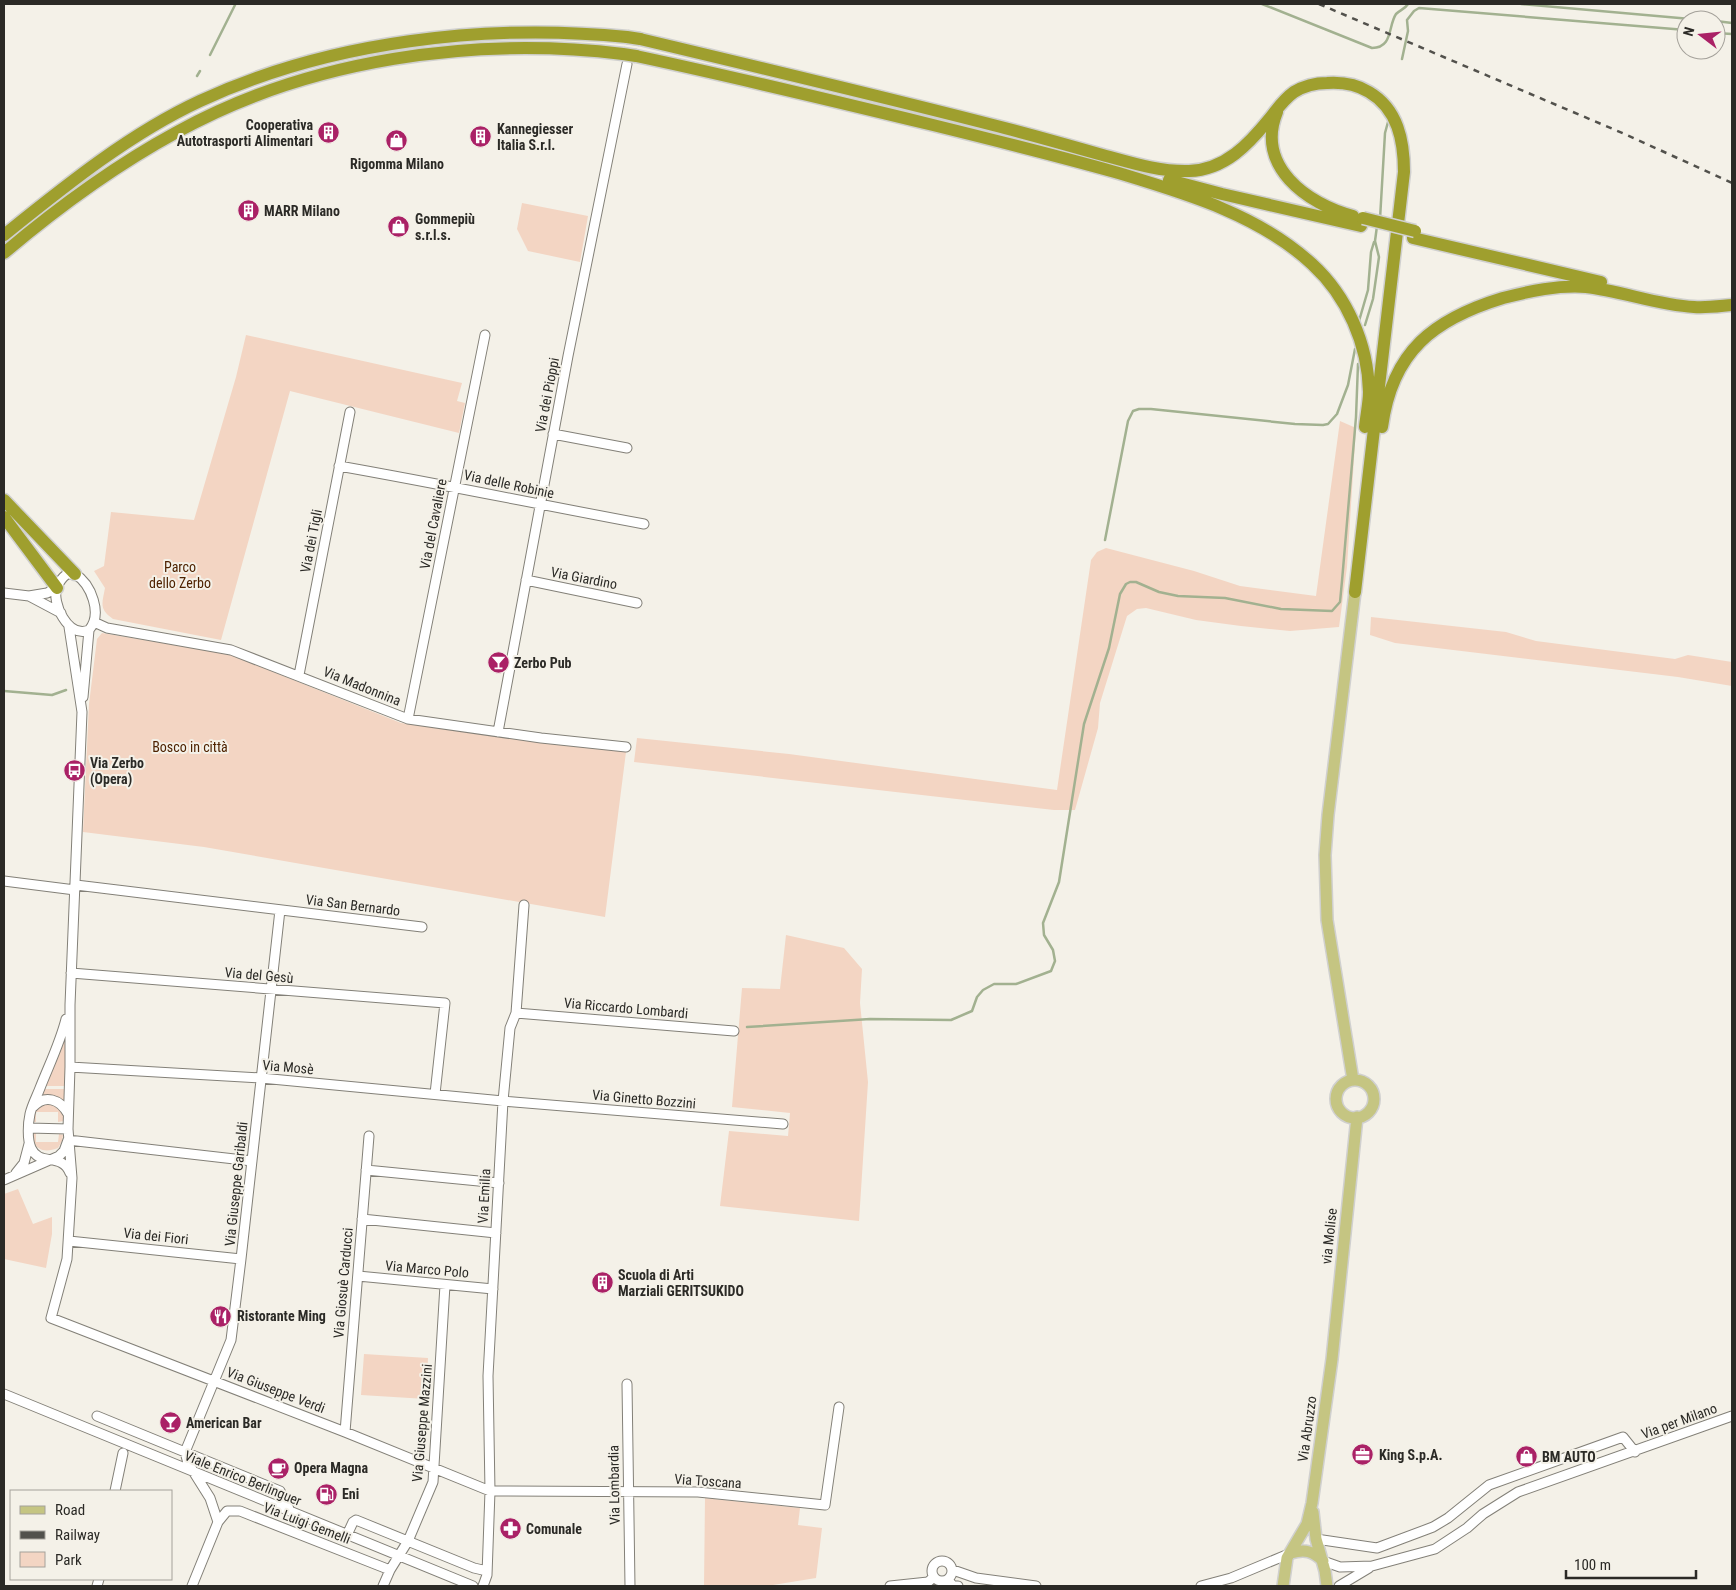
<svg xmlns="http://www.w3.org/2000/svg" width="1736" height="1590" font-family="'Roboto Condensed',sans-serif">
	<rect width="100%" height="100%" fill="#f4f1e8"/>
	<path fill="#f3d5c3" d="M 522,203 L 588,216 L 580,262 L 528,251 L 517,229 Z
		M 246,335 L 462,383 L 457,401 L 465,403 L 459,433 L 290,391 L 221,640 L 113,619 C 99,609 102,604 105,588 L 94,571 L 104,566 L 111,512 L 194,520 L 236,377 Z
		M 1340,421 L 1356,428 L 1347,567 L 1339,627 L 1290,631 L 1241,626 L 1196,620 L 1146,608 L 1137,609 L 1127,616 L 1100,703 L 1098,728 L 1075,810 L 1054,810 L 634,762 L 637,738 L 789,754 L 1057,790 L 1091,560 L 1097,552 L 1106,548 L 1194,571 L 1240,586 L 1316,596 Z
		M 1371,617 L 1506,632 L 1536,641 L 1675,659 L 1688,655 L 1732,662 L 1732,686 L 1678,677 L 1395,643 L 1370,635 Z
		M 102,633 L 228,654 L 401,723 L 626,752 L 605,917 L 204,847 L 83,832 L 89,704 L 97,639 Z
		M 786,935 L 844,948 L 862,969 L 860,1003 L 868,1082 L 859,1221 L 720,1206 L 729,1131 L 788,1136 L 790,1113 L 732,1107 L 742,988 L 780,989 Z
		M 65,1037 L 66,1037 L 68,1044 L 65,1086 L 45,1086 Z
		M 44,1089 L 65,1089 L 65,1100 L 64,1101 L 54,1096 L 40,1097 Z
		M 51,1103 L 55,1105 L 64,1113 L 64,1121 L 58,1122 L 58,1112 L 36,1112 L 36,1122 L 31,1122 L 32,1113 L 42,1104 Z
		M 36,1132 L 36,1142 L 58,1142 L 59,1134 L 63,1135 L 62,1141 L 58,1148 C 47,1152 39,1152 32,1141 L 32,1133 Z
		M 18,1189 L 33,1224 L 52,1217 L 52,1234 L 46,1268 L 4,1259 L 4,1194 Z
		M 364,1354 L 428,1358 L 426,1399 L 361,1395 Z
		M 705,1498 L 800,1508 L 798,1525 L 822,1528 L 816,1578 L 773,1585 L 704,1586 Z"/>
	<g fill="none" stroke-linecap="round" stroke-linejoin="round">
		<path stroke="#a2b190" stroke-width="2.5" d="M 1262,4 L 1372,48 C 1393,48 1388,26 1396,14 C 1400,10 1405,9 1408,4
			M 1521,4 L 1702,20
			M 1716,21 L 1732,23
			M 1716,33 L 1732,34
			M 210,55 L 235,5
			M 1402,59 L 1408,31 L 1407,20 L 1414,11 L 1419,8 L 1686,30
			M 197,76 L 200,71
			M 1380,219 L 1385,133 L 1388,122
			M 1359,321 L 1368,290 L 1371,252 L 1374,242
			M 1365,325 L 1373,299 L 1379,257 L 1375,241 L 1377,226
			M 1105,540 L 1128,421 L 1133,411 L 1139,409 L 1151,409 L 1295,424 L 1323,425 L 1328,424 L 1337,414 L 1348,385 L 1355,349
			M 4,691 L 52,695 L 66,690
			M 747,1027 L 870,1019 L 951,1020 L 972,1011 L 977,997 L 983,990 L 994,984 L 1016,984 L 1051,971 L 1055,961 L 1053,950 L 1044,935 L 1043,923 L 1059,882 L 1084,724 L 1109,648 L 1120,594 L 1126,584 L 1130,582 L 1136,582 L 1159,592 L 1178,596 L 1225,598 L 1281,609 L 1332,611 L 1340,602 L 1342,581 L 1356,417 L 1358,364"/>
		<path stroke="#ccc9c1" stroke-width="9" stroke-dasharray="9 4.5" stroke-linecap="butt" d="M 628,58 L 633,31"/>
		<defs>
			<path id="minor" d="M 553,434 L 627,448
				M 339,466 C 441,484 542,505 644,524
				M 526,580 L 637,603
				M 4,593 L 29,596 L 61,613
				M 29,596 L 47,593 L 57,588
				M 94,622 L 107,628 L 231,650 L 408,719 L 541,738 L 626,747
				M 69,627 L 82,712 L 70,1005 L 70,1067 L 68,1129 L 72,1178 L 67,1259 L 51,1318 L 345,1432 L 490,1491 L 698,1492 L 825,1505 L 839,1407
				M 299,675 L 350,412
				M 83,697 L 89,630 C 103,614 91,584 75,574 L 67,574 C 63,577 59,582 57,587 C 51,602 68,639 89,630
				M 408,719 L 485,335
				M 498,732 L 568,356 L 627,64
				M 4,881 L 75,890
				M 76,885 L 422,927
				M 71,973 L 445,1003 L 435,1094
				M 516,1013 L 734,1031
				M 66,1019 C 60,1043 49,1065 40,1088 C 37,1096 32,1105 30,1114 C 28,1123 27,1139 31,1148 C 39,1167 62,1152 70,1173
				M 70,1067 L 261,1078 L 503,1101 L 783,1124
				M 33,1107 C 45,1094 60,1099 68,1114
				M 29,1128 L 68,1129
				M 68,1140 L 252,1161
				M 366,1170 L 499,1183
				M 16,1173 L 24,1163 L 29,1144
				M 4,1180 L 59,1156 L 64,1151 L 68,1140
				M 362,1219 L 496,1233
				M 69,1241 L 241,1259
				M 358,1276 L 493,1289
				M 627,1384 L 630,1586
				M 4,1394 L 473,1586
				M 97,1416 L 280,1491 L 290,1511
				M 345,1432 L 369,1136
				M 115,1491 L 123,1453
				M 218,1522 L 227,1511 L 240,1511 L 390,1570
				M 347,1535 L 353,1522 L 356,1520 L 474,1568 L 487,1571
				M 1316,1539 L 1377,1548 L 1433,1527 L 1448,1518 L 1489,1485 L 1623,1437 L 1635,1452
				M932 1571a10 10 0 1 1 20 0a10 10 0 1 1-20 0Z
				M 1323,1561 L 1340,1567 L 1372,1566 L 1435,1549 L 1467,1528 L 1483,1514 L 1518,1492 L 1732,1416
				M 953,1570 L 976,1578 L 1036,1586
				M 948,1580 L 953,1586 L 958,1586
				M 97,1586 L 99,1579
				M 192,1586 L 218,1522 L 210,1498 L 188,1463 L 185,1452 L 231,1340 L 241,1259 L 280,910
				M 383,1586 L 390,1570 L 408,1541 L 433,1482 L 445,1285
				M 483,1586 L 487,1575 L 490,1491 L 488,1376 L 503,1101 L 510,1028 L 516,1013 L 524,905
				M 890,1586 L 928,1582 L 934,1577
				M 1201,1586 L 1231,1578 L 1291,1553
				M 1339,1586 L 1369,1568"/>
			<path id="major" d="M 1353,1080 L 1327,920 L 1325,855 L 1328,815 L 1355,592
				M1336 1099a19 19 0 1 1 38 0a19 19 0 1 1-38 0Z
				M 1313,1512 L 1316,1539 L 1325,1571 L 1327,1586
				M 1291,1553 C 1305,1549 1313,1551 1323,1561
				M 1283,1586 L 1287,1558 L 1307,1524 L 1312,1503 L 1332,1359 L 1357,1117"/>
			<path id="highway" d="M 640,39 C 758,67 876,95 993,125 C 1029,134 1064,144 1099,154 C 1129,162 1158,172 1189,171 C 1225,170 1249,144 1270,118 C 1277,109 1284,99 1294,92 C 1304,86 1316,83 1327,83 C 1342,82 1356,84 1369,92 C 1398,109 1404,141 1404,172 L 1355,592
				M 636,56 C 735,77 834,101 933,125 C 994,140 1054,155 1115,172 C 1184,193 1258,214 1312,264 C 1347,296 1368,344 1369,392 C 1369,403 1366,416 1365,427
				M 1277,112 C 1255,166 1307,204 1353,216
				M 1169,180 L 1222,194 L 1361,226
				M 4,235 C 65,186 129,134 200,101 C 329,41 487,23 627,37
				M 1413,238 L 1601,282
				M 4,253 C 56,209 118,164 177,132 C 309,59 474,36 623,54
				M 1382,427 C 1392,351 1434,319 1503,298 C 1530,291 1558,285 1586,287 C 1622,291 1657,305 1694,307 C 1707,308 1720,306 1732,305
				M 4,500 L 75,574
				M 4,517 L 57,588"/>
		</defs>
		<use href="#minor" stroke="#838078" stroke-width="11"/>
		<use href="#major" stroke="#d0d0cf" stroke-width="14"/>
		<use href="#highway" stroke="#d0d0cf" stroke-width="15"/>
		<use href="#minor" stroke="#fff" stroke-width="9"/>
		<use href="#major" stroke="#c5c582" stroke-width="11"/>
		<use href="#highway" stroke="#9f9f2e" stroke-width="12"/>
		<path stroke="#52514c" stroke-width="2.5" stroke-dasharray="6 6" stroke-linecap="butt" d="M 1319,4 L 1627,135 L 1732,183"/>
		<defs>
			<path id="highway-bridge" d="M 627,37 L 640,39
				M 623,54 L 636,56
				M 1363,218 L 1415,231"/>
		</defs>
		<use href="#highway-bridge" stroke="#d0d0cf" stroke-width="15" stroke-linecap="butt"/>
		<use href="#highway-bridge" stroke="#9f9f2e" stroke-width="12"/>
	</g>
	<defs>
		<symbol id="building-disc" viewBox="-11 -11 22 22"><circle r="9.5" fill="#aa2166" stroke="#f4f1e8"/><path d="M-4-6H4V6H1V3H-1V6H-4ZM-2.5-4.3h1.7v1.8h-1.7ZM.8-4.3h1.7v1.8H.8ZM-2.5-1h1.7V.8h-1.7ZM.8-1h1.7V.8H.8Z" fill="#fff"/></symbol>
		<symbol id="shop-disc" viewBox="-11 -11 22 22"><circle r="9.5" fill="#aa2166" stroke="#f4f1e8"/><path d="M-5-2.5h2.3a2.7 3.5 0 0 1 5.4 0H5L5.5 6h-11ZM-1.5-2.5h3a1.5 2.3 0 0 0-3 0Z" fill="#fff"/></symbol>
		<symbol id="bar-disc" viewBox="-11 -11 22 22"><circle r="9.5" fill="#aa2166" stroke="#f4f1e8"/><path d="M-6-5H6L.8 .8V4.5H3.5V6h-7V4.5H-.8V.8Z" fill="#fff"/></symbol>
		<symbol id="bus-disc" viewBox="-11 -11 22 22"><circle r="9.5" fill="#aa2166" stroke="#f4f1e8"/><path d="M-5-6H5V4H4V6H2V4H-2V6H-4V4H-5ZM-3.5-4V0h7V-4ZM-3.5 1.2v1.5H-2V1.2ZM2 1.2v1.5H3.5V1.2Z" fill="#fff"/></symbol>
		<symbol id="restaurant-disc" viewBox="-11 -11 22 22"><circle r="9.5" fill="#aa2166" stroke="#f4f1e8"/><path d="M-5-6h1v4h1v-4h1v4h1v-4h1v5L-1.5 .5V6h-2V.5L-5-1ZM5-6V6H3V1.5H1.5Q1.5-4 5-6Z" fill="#fff"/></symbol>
		<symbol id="office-disc" viewBox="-11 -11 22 22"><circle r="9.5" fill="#aa2166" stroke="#f4f1e8"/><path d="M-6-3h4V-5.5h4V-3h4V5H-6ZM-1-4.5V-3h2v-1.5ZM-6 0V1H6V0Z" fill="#fff"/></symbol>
		<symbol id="cafe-disc" viewBox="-11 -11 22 22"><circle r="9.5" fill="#aa2166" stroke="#f4f1e8"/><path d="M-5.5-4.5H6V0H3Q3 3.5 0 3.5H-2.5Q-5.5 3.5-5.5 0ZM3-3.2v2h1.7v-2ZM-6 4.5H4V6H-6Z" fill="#fff"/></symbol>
		<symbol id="fuel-disc" viewBox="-11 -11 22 22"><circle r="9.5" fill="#aa2166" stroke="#f4f1e8"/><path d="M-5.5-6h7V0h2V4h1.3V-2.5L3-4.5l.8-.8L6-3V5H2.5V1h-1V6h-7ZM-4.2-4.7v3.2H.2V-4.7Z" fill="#fff"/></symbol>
		<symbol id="pharmacy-disc" viewBox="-11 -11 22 22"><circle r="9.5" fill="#aa2166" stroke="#f4f1e8"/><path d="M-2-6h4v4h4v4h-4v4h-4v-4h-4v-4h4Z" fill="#fff"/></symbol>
	</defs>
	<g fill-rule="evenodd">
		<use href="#building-disc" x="316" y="120" width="25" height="25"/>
		<use href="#building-disc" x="468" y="124" width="25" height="25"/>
		<use href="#shop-disc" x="384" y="128" width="25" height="25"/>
		<use href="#building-disc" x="236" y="198" width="25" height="25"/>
		<use href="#shop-disc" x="386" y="214" width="25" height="25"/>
		<use href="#bar-disc" x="486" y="650" width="25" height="25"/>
		<use href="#bus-disc" x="62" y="758" width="25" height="25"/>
		<use href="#building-disc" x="590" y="1270" width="25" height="25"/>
		<use href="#restaurant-disc" x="208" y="1304" width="25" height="25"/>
		<use href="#bar-disc" x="158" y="1410" width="25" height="25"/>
		<use href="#office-disc" x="1350" y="1442" width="25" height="25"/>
		<use href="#shop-disc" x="1514" y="1444" width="25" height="25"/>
		<use href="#cafe-disc" x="266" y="1456" width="25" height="25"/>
		<use href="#fuel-disc" x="314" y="1482" width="25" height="25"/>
		<use href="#pharmacy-disc" x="498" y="1516" width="25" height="25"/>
	</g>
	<g text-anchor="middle" stroke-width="4" stroke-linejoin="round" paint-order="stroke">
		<g font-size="14" font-weight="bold" fill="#2b2a26" stroke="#f4f1e8" text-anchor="start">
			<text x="313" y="130" text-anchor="end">Cooperativa<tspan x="313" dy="16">Autotrasporti Alimentari</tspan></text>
			<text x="497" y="134">Kannegiesser<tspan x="497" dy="16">Italia S.r.l.</tspan></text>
			<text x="397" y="169" text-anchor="middle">Rigomma Milano</text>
			<text x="264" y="216">MARR Milano</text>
			<text x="415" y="224">Gommepiù<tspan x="415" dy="16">s.r.l.s.</tspan></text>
			<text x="514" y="668">Zerbo Pub</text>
			<text x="90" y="768">Via Zerbo<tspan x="90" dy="16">(Opera)</tspan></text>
			<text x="618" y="1280">Scuola di Arti<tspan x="618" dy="16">Marziali GERITSUKIDO</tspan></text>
			<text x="237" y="1321">Ristorante Ming</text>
			<text x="186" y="1428">American Bar</text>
			<text x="1379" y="1460">King S.p.A.</text>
			<text x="1542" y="1462">BM AUTO</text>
			<text x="294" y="1473">Opera Magna</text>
			<text x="342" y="1499">Eni</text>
			<text x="526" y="1534">Comunale</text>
		</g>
		<g font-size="14" fill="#2b2a26" stroke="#f4f1e8">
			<text transform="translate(547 395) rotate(-79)" y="5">Via dei Pioppi</text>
			<text transform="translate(509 484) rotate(12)" y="5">Via delle Robinie</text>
			<text transform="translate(433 524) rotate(-79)" y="5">Via del Cavaliere</text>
			<text transform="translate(311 541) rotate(-79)" y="5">Via dei Tigli</text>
			<text transform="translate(584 578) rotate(11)" y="5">Via Giardino</text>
			<text transform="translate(362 686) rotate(22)" y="5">Via Madonnina</text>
			<text transform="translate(353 905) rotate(7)" y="5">Via San Bernardo</text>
			<text transform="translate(259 975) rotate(5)" y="5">Via del Gesù</text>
			<text transform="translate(626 1008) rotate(5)" y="5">Via Riccardo Lombardi</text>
			<text transform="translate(288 1067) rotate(5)" y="5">Via Mosè</text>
			<text transform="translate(644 1099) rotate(5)" y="5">Via Ginetto Bozzini</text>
			<text transform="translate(236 1184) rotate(-84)" y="5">Via Giuseppe Garibaldi</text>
			<text transform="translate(484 1196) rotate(-87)" y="5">Via Emilia</text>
			<text transform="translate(156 1236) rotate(6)" y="5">Via dei Fiori</text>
			<text transform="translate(1329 1236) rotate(-84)" y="5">via Molise</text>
			<text transform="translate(427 1269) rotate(5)" y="5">Via Marco Polo</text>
			<text transform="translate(343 1283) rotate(-85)" y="5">Via Giosuè Carducci</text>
			<text transform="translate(276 1390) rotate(21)" y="5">Via Giuseppe Verdi</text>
			<text transform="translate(1679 1421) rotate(-20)" y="5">Via per Milano</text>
			<text transform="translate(422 1423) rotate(-85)" y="5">Via Giuseppe Mazzini</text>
			<text transform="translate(1307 1429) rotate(-82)" y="5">Via Abruzzo</text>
			<text transform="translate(243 1478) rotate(22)" y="5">Viale Enrico Berlinguer</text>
			<text transform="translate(708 1481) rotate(4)" y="5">Via Toscana</text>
			<text transform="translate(614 1485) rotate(-91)" y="5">Via Lombardia</text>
			<text transform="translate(307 1523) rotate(21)" y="5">Via Luigi Gemelli</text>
		</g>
		<g font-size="14" fill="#4e2200" stroke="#f4f1e8">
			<text x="180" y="572">Parco<tspan x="180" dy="16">dello Zerbo</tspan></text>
			<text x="190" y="752">Bosco in città</text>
		</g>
	</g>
	<rect width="1736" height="1590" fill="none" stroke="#2b2a26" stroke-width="10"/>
	<rect x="10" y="1490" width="162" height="90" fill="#f4f1e8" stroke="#a4a19a"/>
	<rect x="20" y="1506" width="25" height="8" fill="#c5c582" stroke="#a4a19a"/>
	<text x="55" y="1515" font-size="15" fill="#2b2a26">Road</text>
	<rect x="20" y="1531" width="25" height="8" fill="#52514c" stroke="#a4a19a"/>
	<text x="55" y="1540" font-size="15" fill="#2b2a26">Railway</text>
	<rect x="20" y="1552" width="25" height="15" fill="#f3d5c3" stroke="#a4a19a"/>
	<text x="55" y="1565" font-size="15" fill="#2b2a26">Park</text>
	<g transform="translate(1701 35) rotate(286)"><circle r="24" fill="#f4f1e8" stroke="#a4a19a"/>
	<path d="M0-4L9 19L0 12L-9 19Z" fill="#aa2166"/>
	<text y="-8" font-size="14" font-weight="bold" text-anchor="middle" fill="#2b2a26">N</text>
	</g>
	<path d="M1566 1570v8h130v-8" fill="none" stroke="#2b2a26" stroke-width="2.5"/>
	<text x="1574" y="1570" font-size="15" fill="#2b2a26" stroke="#f4f1e8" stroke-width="4" paint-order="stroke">100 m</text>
</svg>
